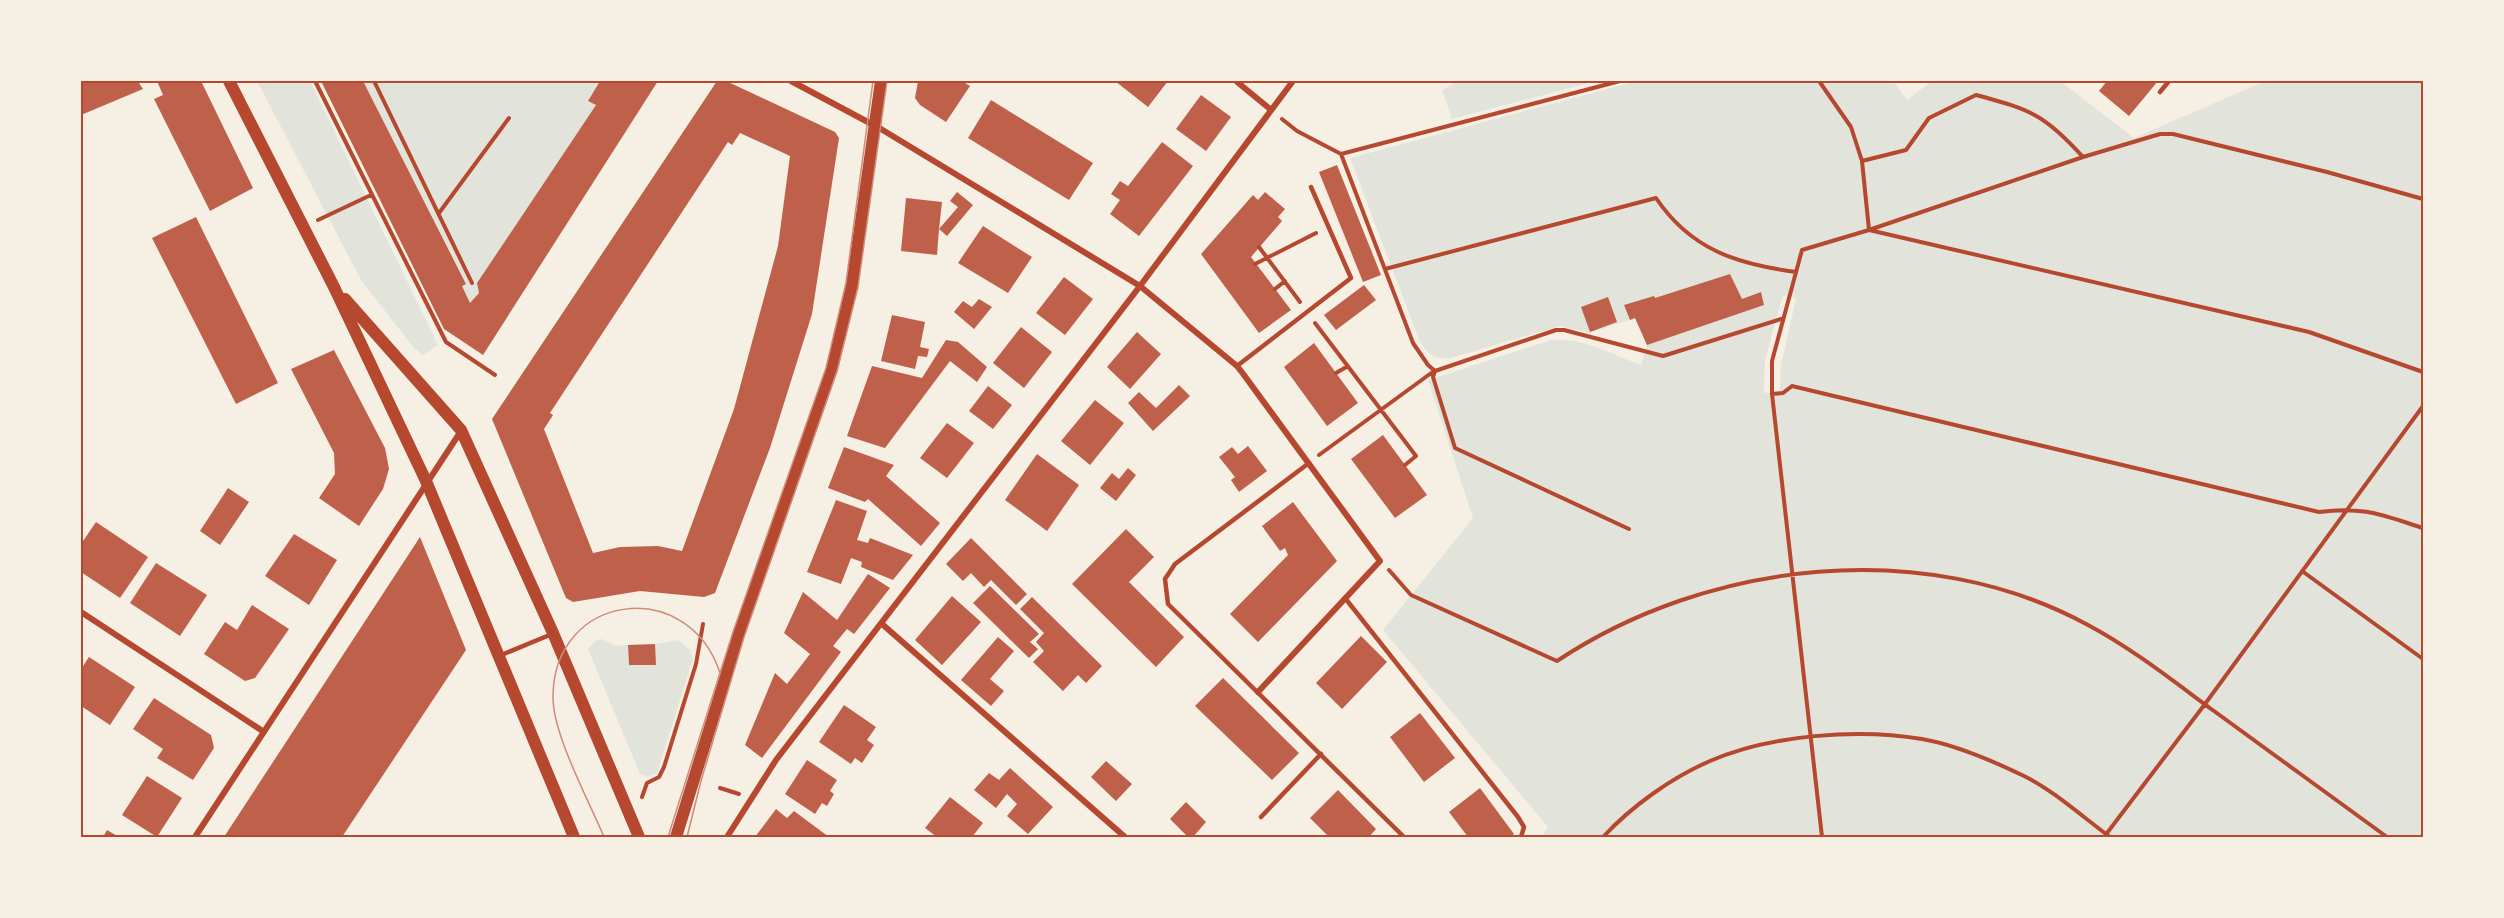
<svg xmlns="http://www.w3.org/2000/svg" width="2504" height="918" font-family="Manrope,sans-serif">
	<rect width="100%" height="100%" fill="#f6efe4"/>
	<path fill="#e2e4dc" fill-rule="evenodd" d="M 257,81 L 310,81 L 438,345 L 423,355 L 414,348 L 361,280 Z
		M 363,81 L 600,81 L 588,101 L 596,105 L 477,283 L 479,293 L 470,303 L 462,286 L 466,283 Z
		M 1458,81 L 1597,81 L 1452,119 L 1442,90 Z
		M 1637,81 L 1893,81 L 1907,100 L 1932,81 L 2060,81 L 2134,138 L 2265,81 L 2423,81 L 2423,837 L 1541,837 L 1548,827 L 1383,630 L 1473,518 L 1428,380 L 1551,340 C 1580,336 1613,355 1641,365 L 1647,346 L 1635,318 L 1590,333 L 1560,326 L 1451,358 C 1436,359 1429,356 1420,342 L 1350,158 ZM 1783,295 L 1796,299 L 1781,365 L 1780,391 L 1764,393 L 1765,360 Z
		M 602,639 L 615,646 L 628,645 L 629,665 L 655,664 L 655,644 L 678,640 L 690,650 L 693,659 L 657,773 L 648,777 L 640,774 L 588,649 L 595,641 Z"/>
	<path fill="#bf614a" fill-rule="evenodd" d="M 81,81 L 144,81 L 139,83 L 143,89 L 81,115 Z
		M 157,81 L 201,81 L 253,188 L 210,211 L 154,99 L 163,95 Z
		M 321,81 L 363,81 L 466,284 L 462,286 L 470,303 L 479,293 L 477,283 L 596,105 L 588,101 L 600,81 L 658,81 L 483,355 L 444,329 Z
		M 717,81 L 726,81 L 835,132 L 839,138 L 812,314 L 770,448 L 715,593 L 704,597 L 640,591 L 573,602 L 566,598 L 492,419 ZM 740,133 L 790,156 L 778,246 L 734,409 L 682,551 L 658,546 L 620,547 L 593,553 L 544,429 L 553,415 L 550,413 L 728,142 L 732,145 Z
		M 918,81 L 962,81 L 970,86 L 946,122 L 920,105 L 915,98 Z
		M 1115,81 L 1168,81 L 1148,107 Z
		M 2107,81 L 2158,81 L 2129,116 L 2099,91 Z
		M 1201,95 L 1231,117 L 1206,151 L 1176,129 Z
		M 991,100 L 1093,163 L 1069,200 L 968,138 Z
		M 1162,142 L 1193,166 L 1139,236 L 1110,214 L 1120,200 L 1111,194 L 1120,181 L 1128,186 Z
		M 1337,165 L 1381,275 L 1363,282 L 1319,172 Z
		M 957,192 L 973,205 L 947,236 L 939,229 L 937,255 L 901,251 L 906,198 L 942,202 L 939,229 L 958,207 L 950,201 Z
		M 1265,192 L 1285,209 L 1278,217 L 1282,221 L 1251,257 L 1291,310 L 1259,333 L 1201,254 L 1253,195 L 1258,200 Z
		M 196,217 L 278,383 L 236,404 L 152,238 Z
		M 983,226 L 1032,257 L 1008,293 L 958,263 Z
		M 1730,274 L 1742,299 L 1761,292 L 1764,305 L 1647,345 L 1635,318 L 1630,320 L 1624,305 L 1654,296 L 1655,298 Z
		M 1064,277 L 1093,299 L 1065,335 L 1036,313 Z
		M 1364,285 L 1376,300 L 1336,330 L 1324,315 Z
		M 1608,297 L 1617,322 L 1590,332 L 1581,307 Z
		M 979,299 L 992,307 L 974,329 L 954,312 L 963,301 L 972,307 Z
		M 892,315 L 925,322 L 920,347 L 929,349 L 927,357 L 918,356 L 915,369 L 881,361 Z
		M 1021,327 L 1052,352 L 1024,388 L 993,363 Z
		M 1137,332 L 1161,354 L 1130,389 L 1107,367 Z
		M 946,340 L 958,342 L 987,367 L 977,382 L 950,361 L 885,448 L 847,436 L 872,366 L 922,378 Z
		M 1314,343 L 1358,403 L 1327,426 L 1284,367 Z
		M 334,350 L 385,448 L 389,469 L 383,489 L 359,526 L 319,498 L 335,474 L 334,453 L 291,369 Z
		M 1179,385 L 1190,396 L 1153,431 L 1128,403 L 1139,392 L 1156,408 Z
		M 988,386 L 1012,405 L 993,429 L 969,411 Z
		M 1095,400 L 1124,423 L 1090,465 L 1061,441 Z
		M 947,423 L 974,443 L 947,478 L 920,458 Z
		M 1383,435 L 1427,495 L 1395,518 L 1351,459 Z
		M 1248,446 L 1267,471 L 1239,492 L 1231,480 L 1235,477 L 1219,457 L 1232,447 L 1238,454 Z
		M 844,447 L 894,465 L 886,476 L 940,523 L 921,546 L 868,499 L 865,502 L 828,488 Z
		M 1037,454 L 1079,485 L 1047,531 L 1005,500 Z
		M 1128,468 L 1136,475 L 1116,501 L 1100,488 L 1112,473 L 1119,479 Z
		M 228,488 L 249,502 L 220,545 L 200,531 Z
		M 836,500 L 867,511 L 857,540 L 868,543 L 870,538 L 913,555 L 893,580 L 861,567 L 862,562 L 851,558 L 841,584 L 807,572 Z
		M 1293,502 L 1337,561 L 1258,642 L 1230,614 L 1288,555 L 1285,548 L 1280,551 L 1262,526 Z
		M 96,522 L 148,557 L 120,598 L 81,572 L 81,544 Z
		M 1126,529 L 1154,557 L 1129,582 L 1184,637 L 1156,667 L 1072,584 Z
		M 294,534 L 337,560 L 309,605 L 265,576 Z
		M 420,537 L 466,650 L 342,837 L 224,837 Z
		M 971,538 L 1027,594 L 1016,605 L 991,580 L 984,587 L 971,573 L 963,581 L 946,564 Z
		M 156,563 L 207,595 L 180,636 L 130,603 Z
		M 868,574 L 890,588 L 854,634 L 847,629 L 833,646 L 841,652 L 762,758 L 745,745 L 775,673 L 787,684 L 810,654 L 784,633 L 803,592 L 837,620 Z
		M 990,586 L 1039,634 L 1030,642 L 1038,649 L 1029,658 L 973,603 Z
		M 952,596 L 981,622 L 942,665 L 915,640 Z
		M 1032,597 L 1102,666 L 1086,683 L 1078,675 L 1063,691 L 1033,662 L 1044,651 L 1036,642 L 1044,633 L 1020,609 Z
		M 252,605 L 289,629 L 255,678 L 245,681 L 204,654 L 225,622 L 237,630 Z
		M 1361,636 L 1387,662 L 1342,709 L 1316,683 Z
		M 998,637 L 1014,651 L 990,679 L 1004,691 L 991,706 L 961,680 Z
		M 655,644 L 656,665 L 629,665 L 628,645 Z
		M 89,657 L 135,687 L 110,725 L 81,706 L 81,669 Z
		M 1223,678 L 1299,753 L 1272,780 L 1195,706 Z
		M 154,698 L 211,735 L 214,748 L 193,780 L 157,758 L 163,749 L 133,729 Z
		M 844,705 L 876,727 L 867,740 L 874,745 L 862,763 L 855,758 L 851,764 L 819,742 Z
		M 1420,713 L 1455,758 L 1424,782 L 1390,737 Z
		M 807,760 L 837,780 L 830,791 L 834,794 L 827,806 L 822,803 L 815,814 L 785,794 Z
		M 1106,761 L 1132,784 L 1116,801 L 1091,777 Z
		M 1010,768 L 1053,807 L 1028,834 L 1007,816 L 1017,804 L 1007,794 L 996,808 L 974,790 L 989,773 L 999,780 Z
		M 147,776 L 182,798 L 157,837 L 122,815 Z
		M 1480,788 L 1514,834 L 1510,837 L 1468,837 L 1449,812 Z
		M 1338,790 L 1376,829 L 1369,837 L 1329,837 L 1310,818 Z
		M 950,797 L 983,823 L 972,837 L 937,837 L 925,828 Z
		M 1186,802 L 1206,822 L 1193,837 L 1188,837 L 1170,819 Z
		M 776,809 L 787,818 L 794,811 L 829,837 L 755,837 Z
		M 107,830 L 119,837 L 103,837 Z"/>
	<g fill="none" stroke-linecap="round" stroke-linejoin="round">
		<path stroke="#b5482f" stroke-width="4" d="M 315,81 L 446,342 L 495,375
			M 374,81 L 472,283
			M 1819,81 L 1851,127 L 1862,161 L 1869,230 L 2309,332 L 2423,372
			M 1282,119 L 1297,131 L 1341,154 L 1620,81
			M 1341,154 L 1413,343 L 1428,365 L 1435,371 L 1556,330 L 1564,330 L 1663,356 L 1781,319
			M 1862,161 L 1906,150 L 1929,118 L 1976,95 C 2031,110 2044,114 2083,157 L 2160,134 L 2173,134 L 2327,172 L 2423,199
			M 439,213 L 509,118
			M 318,220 L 371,195
			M 1259,247 L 1300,302
			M 1255,264 L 1316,233
			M 1385,269 L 1656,198 C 1691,250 1737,264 1796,272
			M 1275,289 L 1285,281
			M 1315,323 L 1416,456 L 1405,465
			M 1435,371 L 1433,377 L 1455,448 L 1629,529
			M 1336,373 L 1348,366
			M 1772,394 L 1783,393 L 1792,386 L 2319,512 C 2363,506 2382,515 2423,528
			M 1319,455 L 1434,371
			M 1389,570 L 1411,595 L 1557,661 C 1709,560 1925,536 2088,625 C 2133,649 2173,681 2214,711 C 2272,753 2329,795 2387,837
			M 2302,571 L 2423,659
			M 720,788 L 739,794
			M 642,797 L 647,783 L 659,777 L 664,767 L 696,664 L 703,624
			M 1603,837 C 1632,806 1671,778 1710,761 C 1770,735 1858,728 1922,739 C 1957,745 1993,761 2024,776 C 2053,790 2084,818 2110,837
			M 1822,837 L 1772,394 L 1772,361 L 1802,250 L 1869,230 L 2083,157
			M 2104,837 L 2205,704 L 2423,406"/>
		<path stroke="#b5482f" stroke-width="4.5" d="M 2160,92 L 2169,81
			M 1237,366 L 1351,278 L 1311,187
			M 1309,463 L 1175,564 L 1165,579 L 1168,604 L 1404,837
			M 1345,598 L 1518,817 L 1524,827 L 1521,837
			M 499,656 L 552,634
			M 1261,817 L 1321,754"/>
		<path stroke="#b5482f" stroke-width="6" d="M 791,81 L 881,129 L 1140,286 L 1237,366 L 1244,375 L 1380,561 L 1258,692
			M 1236,81 L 1270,109
			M 81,612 L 264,732
			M 882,624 L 1125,837
			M 195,837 L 461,431
			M 727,837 L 776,760 L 1140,286 L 1293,81"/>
		<path stroke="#b5482f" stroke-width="12" d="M 229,81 L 334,287 L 426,481 L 574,837
			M 345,299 L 461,430 L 553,633 L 639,837
			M 676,837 L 739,634 L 832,369 L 852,285 L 881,81"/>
		<path stroke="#cf8b77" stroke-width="1.5" d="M 604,837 C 589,801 552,733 553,696 C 554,592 689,576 720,673
			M 668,837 L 733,632 L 826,368 L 846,283 L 873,81
			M 687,837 L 701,781 L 744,637 L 837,371 L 858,287 L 887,81"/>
	</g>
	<rect width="2504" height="918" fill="none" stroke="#f6efe4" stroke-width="165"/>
	<rect x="82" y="82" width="2340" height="754" fill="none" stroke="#b5482f" stroke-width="2"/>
</svg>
